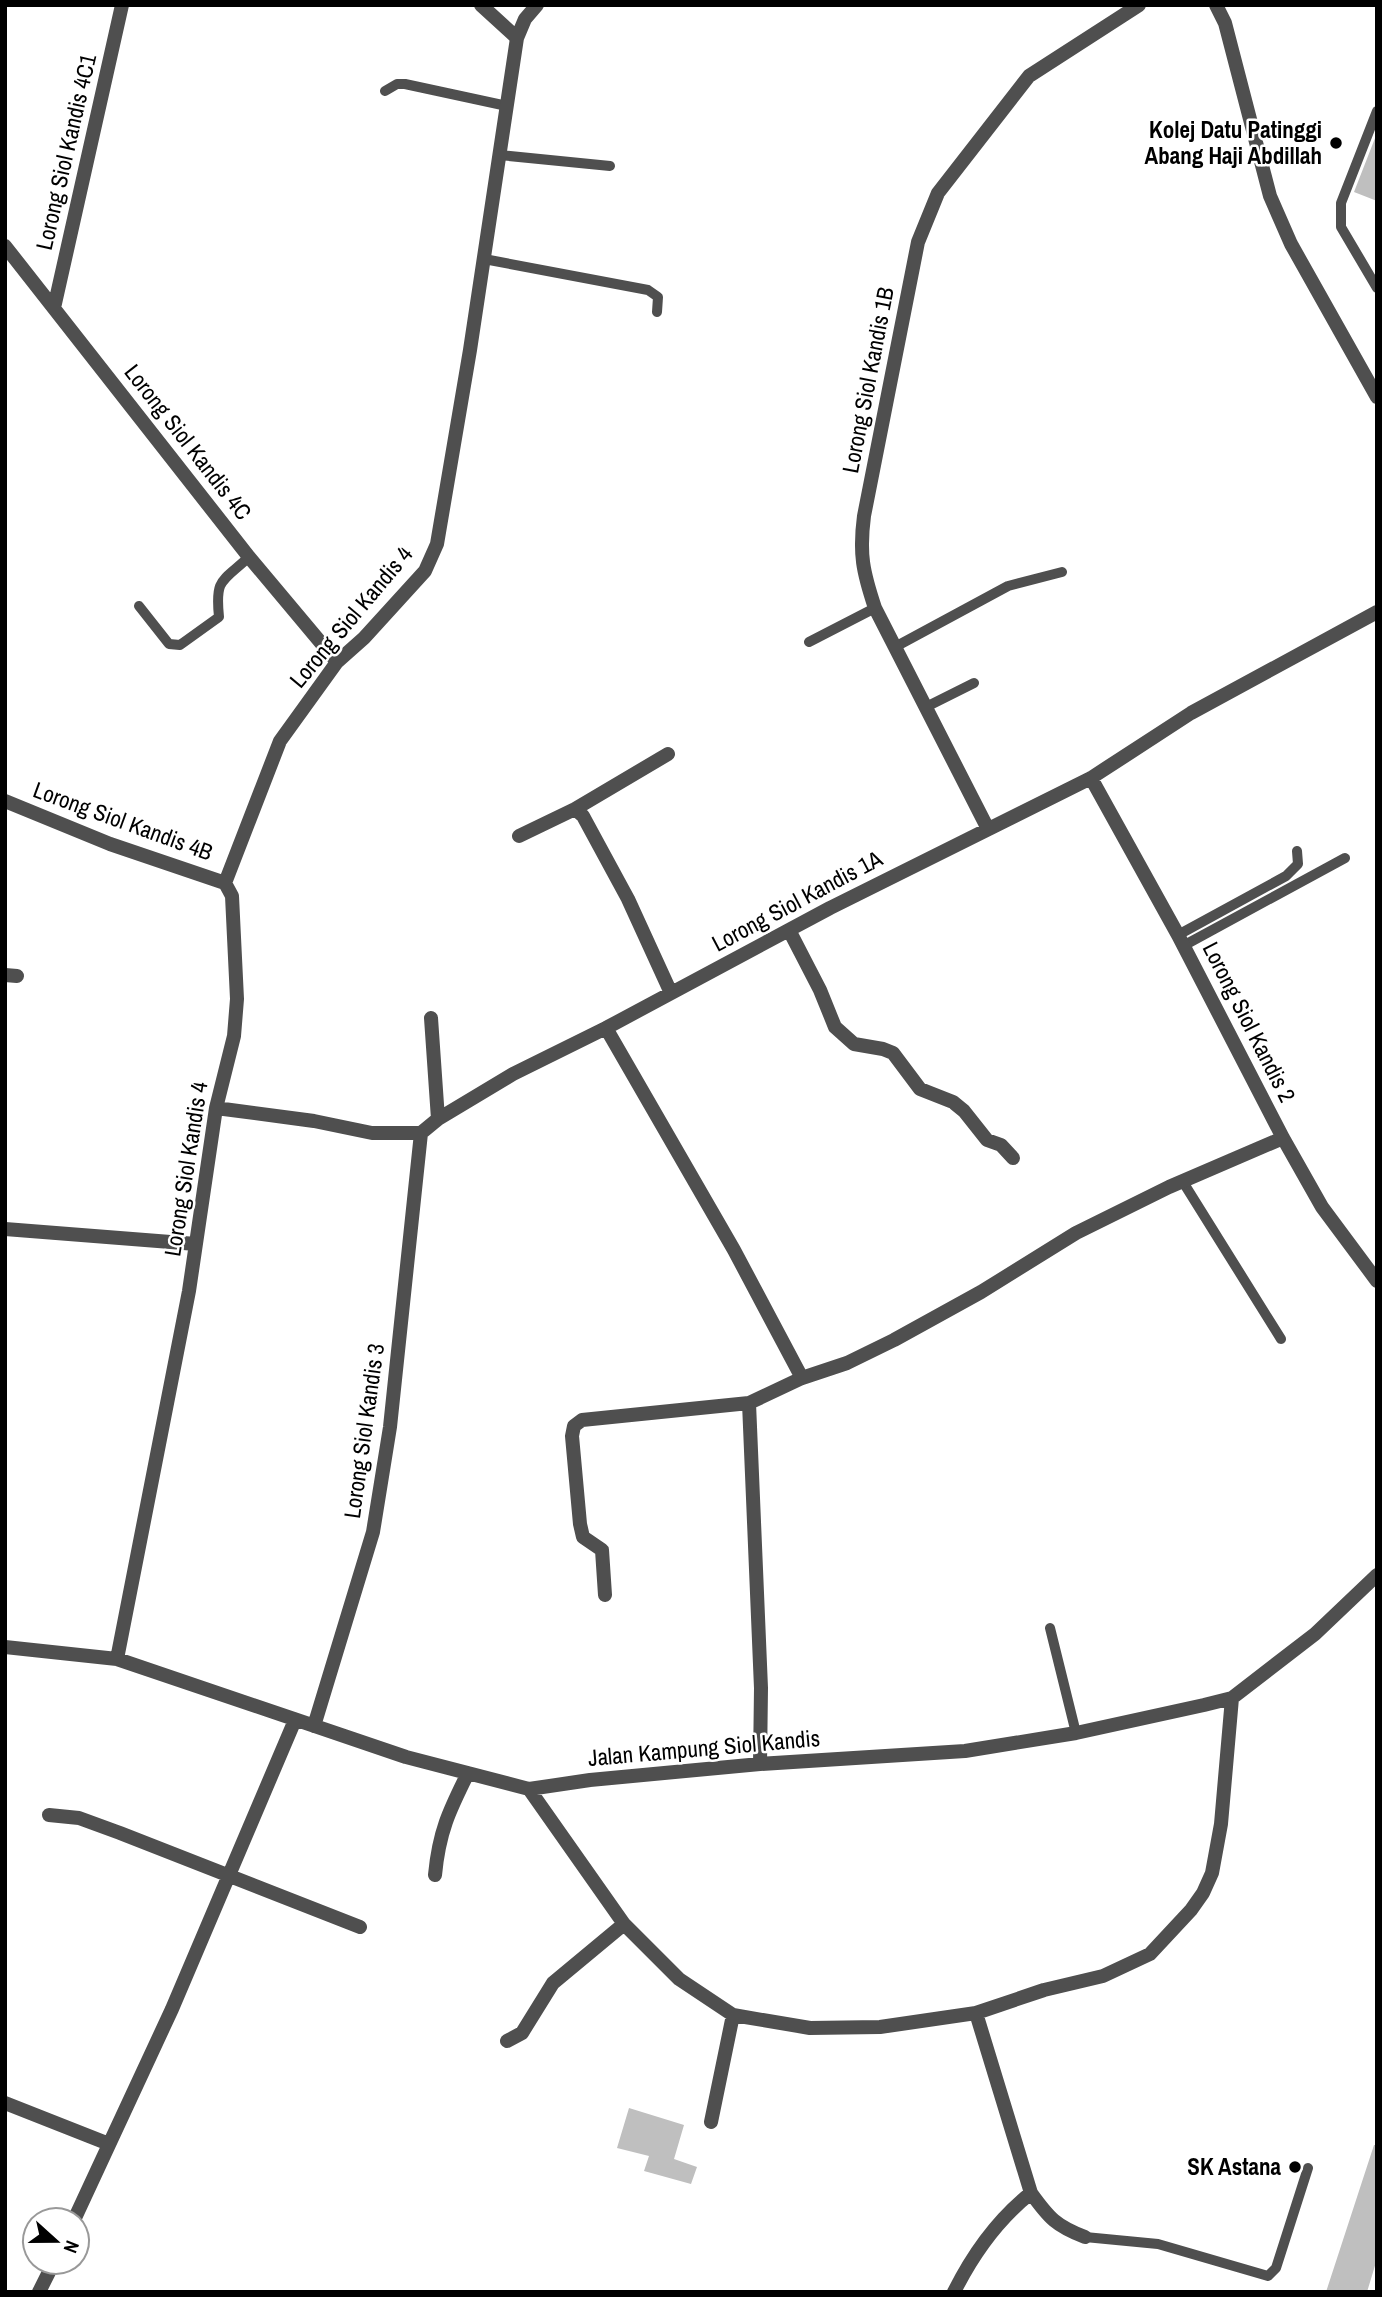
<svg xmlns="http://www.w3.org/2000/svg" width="1382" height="2297" font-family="'Archivo Narrow',sans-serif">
	<rect width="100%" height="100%" fill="#fff"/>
	<path fill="#bfbfbf" d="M 1377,133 L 1377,201 L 1354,192 Z
		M 629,2108 L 684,2125 L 674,2159 L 697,2167 L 691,2184 L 644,2171 L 649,2156 L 617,2148 Z
		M 1374,2145 L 1377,2145 L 1377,2259 L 1367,2292 L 1326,2292 Z"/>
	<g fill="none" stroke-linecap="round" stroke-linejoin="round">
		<path stroke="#4f4f4f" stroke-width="10" d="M 385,91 L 397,84 L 405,84 L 507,106
			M 1377,111 L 1341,203 L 1341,227 L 1377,288
			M 499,155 L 610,166
			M 484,259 L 648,290 L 658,297 L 657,312
			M 139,606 L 169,644 L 180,645 L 219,617 C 215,578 222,582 249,557
			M 809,642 L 875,608
			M 895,647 L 1008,586 L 1062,572
			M 926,707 L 974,683
			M 1178,935 L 1286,876 L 1298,864 L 1297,851
			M 1183,946 L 1345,858
			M 1183,1182 L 1281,1339
			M 1050,1628 L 1076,1733
			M 1085,2237 L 1158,2244 L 1268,2276 L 1276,2268 L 1308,2168"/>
		<path stroke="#4f4f4f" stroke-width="14" d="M 481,5 L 517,38
			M 1216,5 L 1225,23 L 1270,196 L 1291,244 L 1377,397
			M 5,246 L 249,557 L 337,662
			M 54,308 L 122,5
			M 1091,778 L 1178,935 L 1283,1138 L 1322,1207 L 1377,1281
			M 5,801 L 110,844 L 225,883
			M 575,809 L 668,754
			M 988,829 L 875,608 C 863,572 859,554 864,516 L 918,242 L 938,193 L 1029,76 L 1139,5
			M 519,836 L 575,809 L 583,816 L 628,899 L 671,993
			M 789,930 L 820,990 L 835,1027 L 854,1044 L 883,1049 L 893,1053 L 920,1089 L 953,1102 L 964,1111 L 987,1140 L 1001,1145 L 1013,1158
			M 5,975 L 17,976
			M 431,1018 L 438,1119
			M 606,1028 L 734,1250 L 802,1378
			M 216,1108 L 314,1121 L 372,1133 L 421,1133 L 438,1119 L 513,1074 L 606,1028 L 830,908 L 1091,778 L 1191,713 L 1377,612
			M 5,1229 L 196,1244
			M 605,1595 L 602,1550 L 583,1537 L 580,1524 L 572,1436 L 574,1426 L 582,1420 L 749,1403
			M 5,1647 L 117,1659 L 406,1757 L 529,1789 L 590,1780 L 760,1764 L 965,1751 L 1076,1733 L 1204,1705 L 1232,1698 L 1315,1634 L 1377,1575
			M 117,1659 L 189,1291 L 216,1108 L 234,1036 L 237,999 L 232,896 L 225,883 L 280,741 L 337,662 L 364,638 L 425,571 L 437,544 L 470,350 L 517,38 L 525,19 L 537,5
			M 314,1726 L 373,1532 L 390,1427 L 421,1133
			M 760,1764 L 761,1688 L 749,1403 L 802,1378 L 847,1363 L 894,1340 L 981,1292 L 1076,1233 L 1169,1187 L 1283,1138
			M 529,1789 L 624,1924 L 679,1979 L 733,2015 L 810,2028 L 880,2027 L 976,2013 L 1044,1990 L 1103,1976 L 1150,1954 L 1191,1910 L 1203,1893 L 1212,1873 L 1221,1824 L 1232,1698
			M 49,1815 L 79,1818 L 120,1833 L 360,1927
			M 435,1875 C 439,1832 449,1811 468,1773
			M 976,2013 L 1031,2193 C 1049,2218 1056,2226 1085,2237
			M 507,2041 L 522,2033 L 553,1983 L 624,1924
			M 5,2103 L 109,2144
			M 711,2122 L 733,2015
			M 74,2220 L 172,2009 L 295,1720
			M 39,2292 L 54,2262
			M 954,2292 C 973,2254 998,2219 1031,2193"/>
	</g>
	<g fill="#000" stroke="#fff" stroke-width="2.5">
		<circle cx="1336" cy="143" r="7"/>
		<circle cx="1295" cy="2167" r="7"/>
	</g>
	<g text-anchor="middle" stroke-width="5" stroke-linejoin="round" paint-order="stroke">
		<g font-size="23" font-weight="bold" fill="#000" stroke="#fff" text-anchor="end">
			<text x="1322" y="138">Kolej Datu Patinggi<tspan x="1322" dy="26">Abang Haji Abdillah</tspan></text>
			<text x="1281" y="2175">SK Astana</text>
		</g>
		<g font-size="23" fill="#000" stroke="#fff">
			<text transform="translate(66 152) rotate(-77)" y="8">Lorong Siol Kandis 4C1</text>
			<text transform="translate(868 380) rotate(-79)" y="8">Lorong Siol Kandis 1B</text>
			<text transform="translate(188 442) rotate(52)" y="8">Lorong Siol Kandis 4C</text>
			<text transform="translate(351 617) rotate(-50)" y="8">Lorong Siol Kandis 4</text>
			<text transform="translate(123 821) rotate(20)" y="8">Lorong Siol Kandis 4B</text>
			<text transform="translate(797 901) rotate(-28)" y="8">Lorong Siol Kandis 1A</text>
			<text transform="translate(1249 1022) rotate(63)" y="8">Lorong Siol Kandis 2</text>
			<text transform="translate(186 1169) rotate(-81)" y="8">Lorong Siol Kandis 4</text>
			<text transform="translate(364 1431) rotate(-82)" y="8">Lorong Siol Kandis 3</text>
			<text transform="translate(704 1748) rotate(-5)" y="8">Jalan Kampung Siol Kandis</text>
		</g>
	</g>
	<rect width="1382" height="2297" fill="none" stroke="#000000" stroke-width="14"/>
	<g transform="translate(56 2241) rotate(111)"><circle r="33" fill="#ffffff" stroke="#999999" stroke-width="2"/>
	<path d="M0-5L12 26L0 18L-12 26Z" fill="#000000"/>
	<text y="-10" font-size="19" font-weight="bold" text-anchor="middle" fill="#000000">N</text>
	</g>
</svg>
